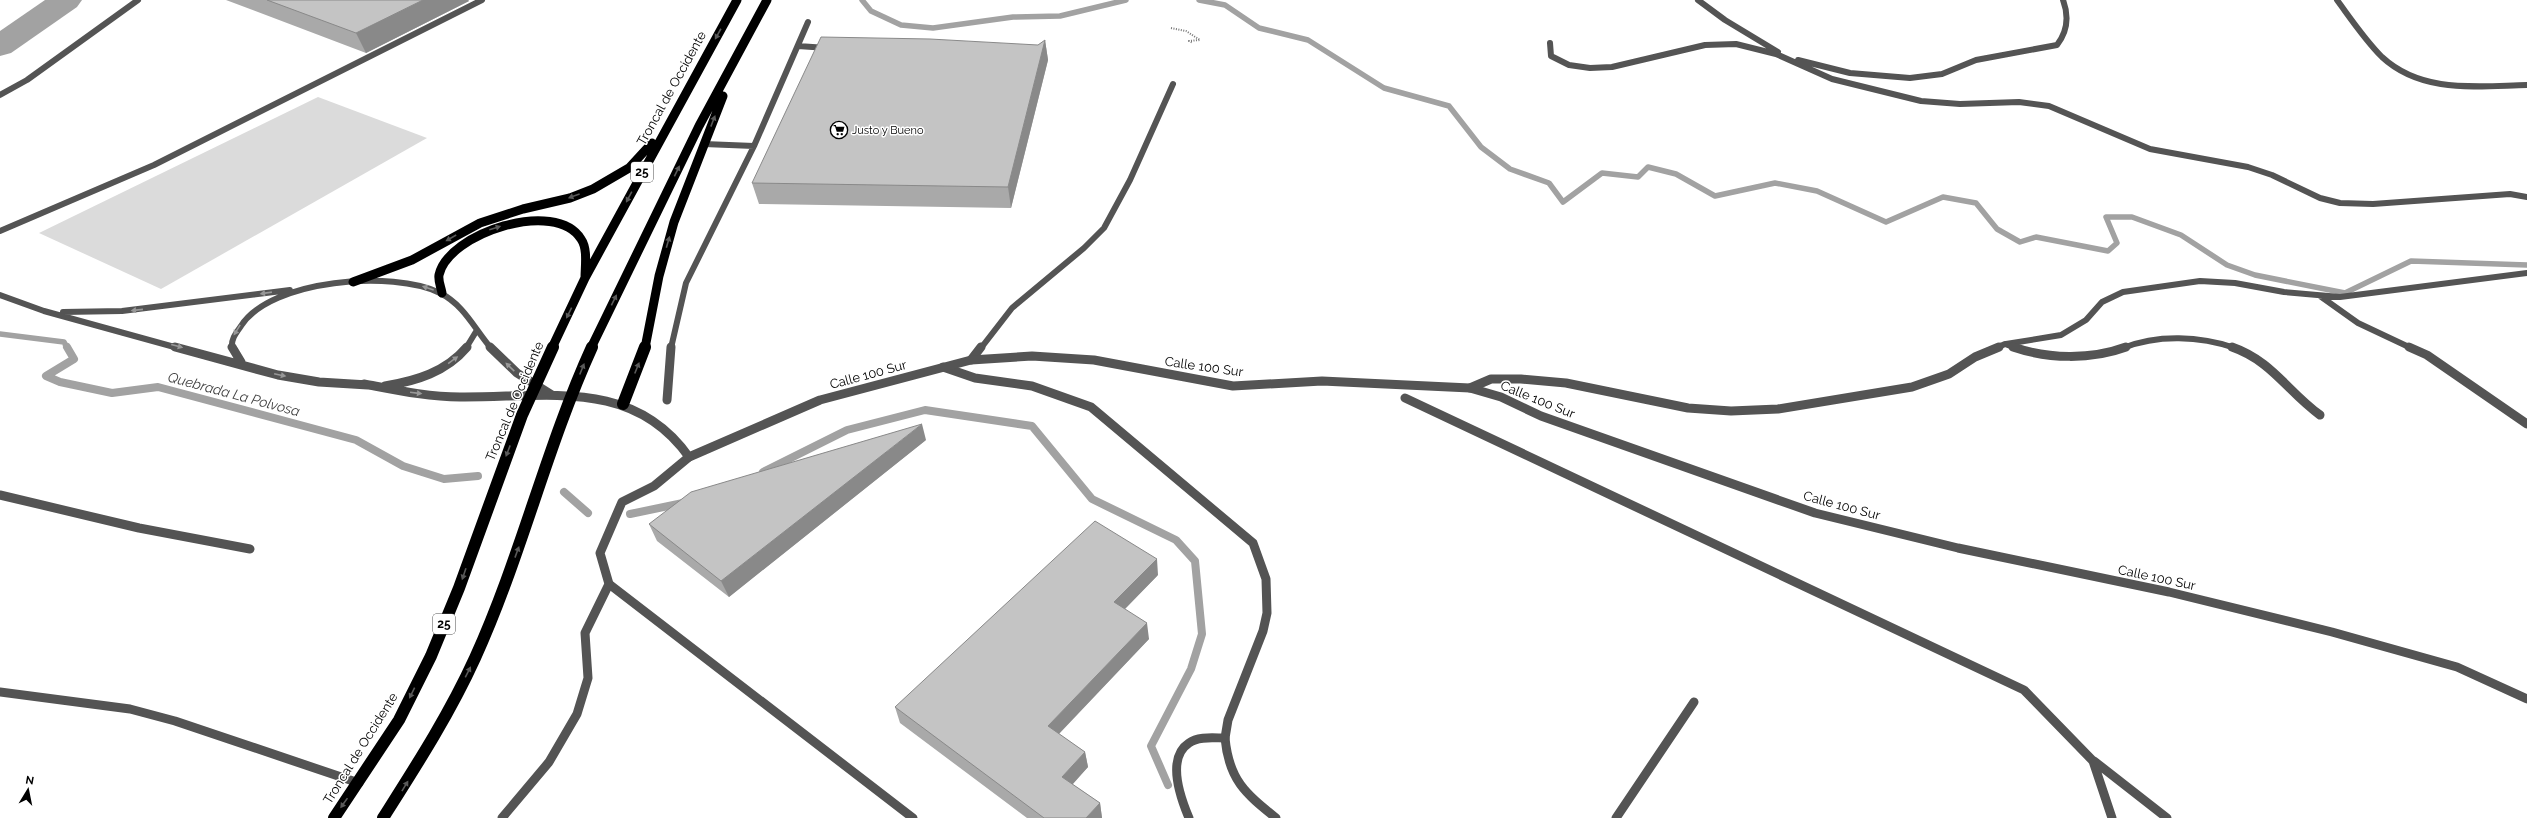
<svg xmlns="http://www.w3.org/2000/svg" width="2527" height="818" font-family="Raleway,sans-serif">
	<rect width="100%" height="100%" fill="#fff"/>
	<path fill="#dbdbdb" d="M 318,97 L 427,138 L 161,289 L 39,233 Z"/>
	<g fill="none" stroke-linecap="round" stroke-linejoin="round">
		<path stroke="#a2a2a2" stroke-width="5.5" d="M 862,0 L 871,11 L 901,25 L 933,28 L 1013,17 L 1060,16 L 1126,0
			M 1199,0 L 1225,5 L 1259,28 L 1308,40 L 1384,88 L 1449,106 L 1481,147 L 1510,169 L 1549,183 L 1563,202 L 1602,173 L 1638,177 L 1648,167 L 1676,174 L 1715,196 L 1775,183 L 1817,191 L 1886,222 L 1943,197 L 1976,203 L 1997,229 L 2020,242 L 2036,237 L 2108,251 L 2117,243 L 2106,217 L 2132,217 L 2181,235 L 2227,265 L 2255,275 L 2345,293 L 2411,261 L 2527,265
			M 0,334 L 64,342 L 67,348"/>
		<path stroke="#a2a2a2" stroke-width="8" d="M 67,347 L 74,359 L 46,376 L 60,382 L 112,393 L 158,387 L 356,440 L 403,466 L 444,479 L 478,476
			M 763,472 L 847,430 L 925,410 L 1032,426 L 1092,499 L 1176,540 L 1195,561 L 1202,634 L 1191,669 L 1151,746 L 1168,785
			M 564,492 L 588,513
			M 630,514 L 683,503"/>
		<path fill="#a2a2a2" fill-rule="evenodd" d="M 45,0 L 82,0 L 77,7 L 11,53 L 0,56 L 0,31 Z"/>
		<path stroke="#767676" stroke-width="2" stroke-dasharray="1 1.5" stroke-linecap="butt" d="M 1171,28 L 1186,31 L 1200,40 L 1189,41 L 1193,43"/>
		<path stroke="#545454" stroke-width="6" d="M 798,46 L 827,48
			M 0,95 L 27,80 L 138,0
			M 704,144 L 754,146 L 808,22
			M 0,231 L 154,165 L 482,0
			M 671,348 L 686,283 L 754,146"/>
		<path stroke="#545454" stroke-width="9" d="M 1405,398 L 2024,690 L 2093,761 L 2112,818
			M 667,400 L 671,347
			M 0,495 L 139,528 L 250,549
			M 609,584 L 913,818
			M 1225,738 C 1229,780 1245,793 1276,818
			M 2094,761 L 2167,818
			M 1616,818 L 1694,702"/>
		<path stroke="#545454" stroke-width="6" d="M 1698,0 L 1725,20 L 1778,52
			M 2337,0 C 2351,19 2365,40 2382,57 C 2422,94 2477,86 2527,85
			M 1550,43 L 1551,56 L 1569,65 L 1590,68 L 1612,67 L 1705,45 L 1736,44 L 1776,54 L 1832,79 L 1921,101 L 1960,104 L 2019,102 L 2049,106 L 2150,149 L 2248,167 L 2272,175 L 2320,198 L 2340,203 L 2373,204 L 2510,194 L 2527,197
			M 1798,60 L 1850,73 L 1910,78 L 1942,74 L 1976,60 L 2057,45 C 2067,32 2069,16 2063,0
			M 2320,296 L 2358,323 L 2411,348
			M 2006,344 L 2061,335 L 2086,320 L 2102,302 L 2123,292 L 2200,281 L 2235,283 L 2284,292 L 2340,297 L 2527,273
			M 981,348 L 1012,308 L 1084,248 L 1104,228 L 1130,180 L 1173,84
			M 1996,348 L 2005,344 L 2016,348
			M 2123,348 C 2158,334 2200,336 2235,348"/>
		<path stroke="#545454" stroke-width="9" d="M 2013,347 C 2048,359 2091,360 2126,347
			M 2232,347 C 2272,361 2287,391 2320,415
			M 2409,347 L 2427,355 L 2527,424
			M 971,360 L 981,347
			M 943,367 L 975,378 L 1032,386 L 1091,407 L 1253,543 L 1266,579 L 1267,613 L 1263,631 L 1228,720 L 1225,738 C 1214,738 1198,736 1189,743 C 1166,758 1181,799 1189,818
			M 1470,388 L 1491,379 L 1521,379 L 1566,383 L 1688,408 L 1731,411 L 1778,409 L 1912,387 L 1949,374 L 1975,357 L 1999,347
			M 0,692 L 130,709 L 175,721 L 359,783
			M 502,818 L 549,762 L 577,714 L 588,678 L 585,633 L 609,584 L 600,553 L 622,502 L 654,486 L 689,457"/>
		<path stroke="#545454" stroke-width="6" d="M 0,295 L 44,311 L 178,348
			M 63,312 L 122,311 L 290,290
			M 232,348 C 231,339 236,333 241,326 C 271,279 393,270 440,293 C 464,305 474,328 491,348
			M 466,348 L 477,330"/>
		<path stroke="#545454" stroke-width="9" d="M 175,347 L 278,375 L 319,382 L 368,385
			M 232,347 L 241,362
			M 490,347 L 517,373 L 552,395
			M 364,384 C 396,390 428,397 460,397 C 545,398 633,377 689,457 L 820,400 L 971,360 L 1032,356 L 1094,360 L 1233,386 L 1322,381 L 1470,388 L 1501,397 L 1541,416 L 1815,513 L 1958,548 L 2169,592 L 2332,632 L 2457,667 L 2527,699
			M 385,386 C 416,381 446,372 467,347"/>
		<path stroke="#000" stroke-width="9" d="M 353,282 L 412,260 L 480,223 L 523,209 L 570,198 L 593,189 L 629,168 L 652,143
			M 442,293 C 441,287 438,281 439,275 C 448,233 556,198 581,239 C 588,249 585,266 585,278
			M 552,348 L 585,278 L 737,0
			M 591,348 L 699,126 L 767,0
			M 645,348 L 659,276 L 674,222 L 723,96"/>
		<path stroke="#000" stroke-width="12" d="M 623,404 L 645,347
			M 334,818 L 399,720 L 431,656 L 459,588 L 522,415 L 553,347
			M 383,818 C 416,766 449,715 475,658 C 521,557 546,448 592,347"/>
	</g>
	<path fill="#a9a9a9" d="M 226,0 L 468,0 L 469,1 L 366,53 Z
		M 1045,40 L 1048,60 L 1011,208 L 759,204 L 752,183 L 1038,45 Z
		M 926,440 L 729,597 L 657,541 L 649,524 Z
		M 1158,575 L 1125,609 L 1149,639 L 1059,734 L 1085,752 L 1088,767 L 1072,784 L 1100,803 L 1102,818 L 1027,818 L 900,723 L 895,707 Z"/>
	<path fill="#898989" d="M 423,0 L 468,0 L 469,1 L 366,53 L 356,33 Z
		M 1045,40 L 1048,60 L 1011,208 L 1008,187 Z
		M 922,424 L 926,440 L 729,597 L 721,581 Z
		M 1157,559 L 1158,575 L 1116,618 L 1114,602 Z
		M 1147,623 L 1149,639 L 1051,742 L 1048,726 Z
		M 1085,752 L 1088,767 L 1065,793 L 1062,777 Z
		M 1100,803 L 1102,818 L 1086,818 Z"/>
	<path fill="#c4c4c4" stroke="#898989" d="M 267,0 L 423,0 L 356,33 Z
		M 821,37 L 930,39 L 1038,45 L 1045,40 L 1008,187 L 752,183 Z
		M 922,424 L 721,581 L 649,524 L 691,492 Z
		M 1095,521 L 1157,559 L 1114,602 L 1147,623 L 1048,726 L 1085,752 L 1062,777 L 1100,803 L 1086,818 L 1044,818 L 895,707 Z"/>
	<defs><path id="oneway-solid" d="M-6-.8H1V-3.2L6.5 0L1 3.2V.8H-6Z"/></defs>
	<g fill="#595959">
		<use href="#oneway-solid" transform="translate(718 34) rotate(119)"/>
		<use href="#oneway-solid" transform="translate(713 121) rotate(-69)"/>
		<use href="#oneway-solid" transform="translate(677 171) rotate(-64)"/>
		<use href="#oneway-solid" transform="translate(574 196) rotate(160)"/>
		<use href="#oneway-solid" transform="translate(629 197) rotate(118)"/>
		<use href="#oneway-solid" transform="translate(495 228) rotate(-18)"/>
		<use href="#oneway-solid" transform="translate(451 238) rotate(150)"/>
		<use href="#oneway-solid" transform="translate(668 242) rotate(-74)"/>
		<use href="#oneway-solid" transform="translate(614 300) rotate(-64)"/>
		<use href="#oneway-solid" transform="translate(569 313) rotate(116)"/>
		<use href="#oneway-solid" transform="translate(637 368) rotate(-68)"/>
		<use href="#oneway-solid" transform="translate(582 369) rotate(-68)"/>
		<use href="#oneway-solid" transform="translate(508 451) rotate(111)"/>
		<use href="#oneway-solid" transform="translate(517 552) rotate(-70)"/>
		<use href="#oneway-solid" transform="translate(464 574) rotate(109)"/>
		<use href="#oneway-solid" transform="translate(468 672) rotate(-63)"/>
		<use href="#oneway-solid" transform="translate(412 693) rotate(116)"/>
		<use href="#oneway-solid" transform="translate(405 786) rotate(-59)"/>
		<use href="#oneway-solid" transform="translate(344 803) rotate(125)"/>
	</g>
	<g fill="#989898">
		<use href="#oneway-solid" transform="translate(428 288) rotate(-161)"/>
		<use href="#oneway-solid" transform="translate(266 293) rotate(172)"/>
		<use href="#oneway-solid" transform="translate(137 310) rotate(174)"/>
		<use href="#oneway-solid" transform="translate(237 330) rotate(122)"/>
		<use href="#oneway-solid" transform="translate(177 346) rotate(15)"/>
		<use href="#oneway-solid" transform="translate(453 360) rotate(-36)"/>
		<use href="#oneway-solid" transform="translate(510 367) rotate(-136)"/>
		<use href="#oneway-solid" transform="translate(280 375) rotate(12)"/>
		<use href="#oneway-solid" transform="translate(416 393) rotate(7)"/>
	</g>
	<defs>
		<symbol id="supermarket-ring" viewBox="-11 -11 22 22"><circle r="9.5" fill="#fff" stroke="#000" stroke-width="1.5"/><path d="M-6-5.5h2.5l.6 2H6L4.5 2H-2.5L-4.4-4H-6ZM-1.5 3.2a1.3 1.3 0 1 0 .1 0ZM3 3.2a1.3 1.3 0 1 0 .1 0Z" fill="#000"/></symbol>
	</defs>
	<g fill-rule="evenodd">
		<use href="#supermarket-ring" x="829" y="120" width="20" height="20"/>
	</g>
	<g text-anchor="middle" stroke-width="3" stroke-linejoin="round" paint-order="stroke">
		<g font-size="11" fill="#000" stroke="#fff" text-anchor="start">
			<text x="852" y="134">Justo y Bueno</text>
		</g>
		<g fill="#fff" stroke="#4c4c4c" stroke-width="1">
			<rect x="631" y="162" width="22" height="20" rx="3"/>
			<rect x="433" y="614" width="22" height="20" rx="3"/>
		</g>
		<g font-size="12" font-weight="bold" fill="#000">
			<text x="642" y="176">25</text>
			<text x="444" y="628">25</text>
		</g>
		<g font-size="13" fill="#000" stroke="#fff">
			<text transform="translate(671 88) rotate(-61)" y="5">Troncal de Occidente</text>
			<text transform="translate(1204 366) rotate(8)" y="5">Calle 100 Sur</text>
			<text transform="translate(868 374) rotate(-15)" y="5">Calle 100 Sur</text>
			<text transform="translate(1538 399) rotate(22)" y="5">Calle 100 Sur</text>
			<text transform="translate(514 401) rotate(-67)" y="5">Troncal de Occidente</text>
			<text transform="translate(1842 505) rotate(15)" y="5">Calle 100 Sur</text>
			<text transform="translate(2157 577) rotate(12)" y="5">Calle 100 Sur</text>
			<text transform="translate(360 748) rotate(-58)" y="5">Troncal de Occidente</text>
		</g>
		<g font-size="14" font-style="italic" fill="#434343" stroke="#fff">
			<text transform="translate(234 394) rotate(15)" y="5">Quebrada La Polvosa</text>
		</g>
	</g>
	<g transform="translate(28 790) rotate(10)" stroke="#ffffff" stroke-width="3" paint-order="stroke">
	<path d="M0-3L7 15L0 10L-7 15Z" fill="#000000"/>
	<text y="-6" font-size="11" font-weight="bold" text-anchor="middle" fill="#000000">N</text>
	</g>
</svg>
